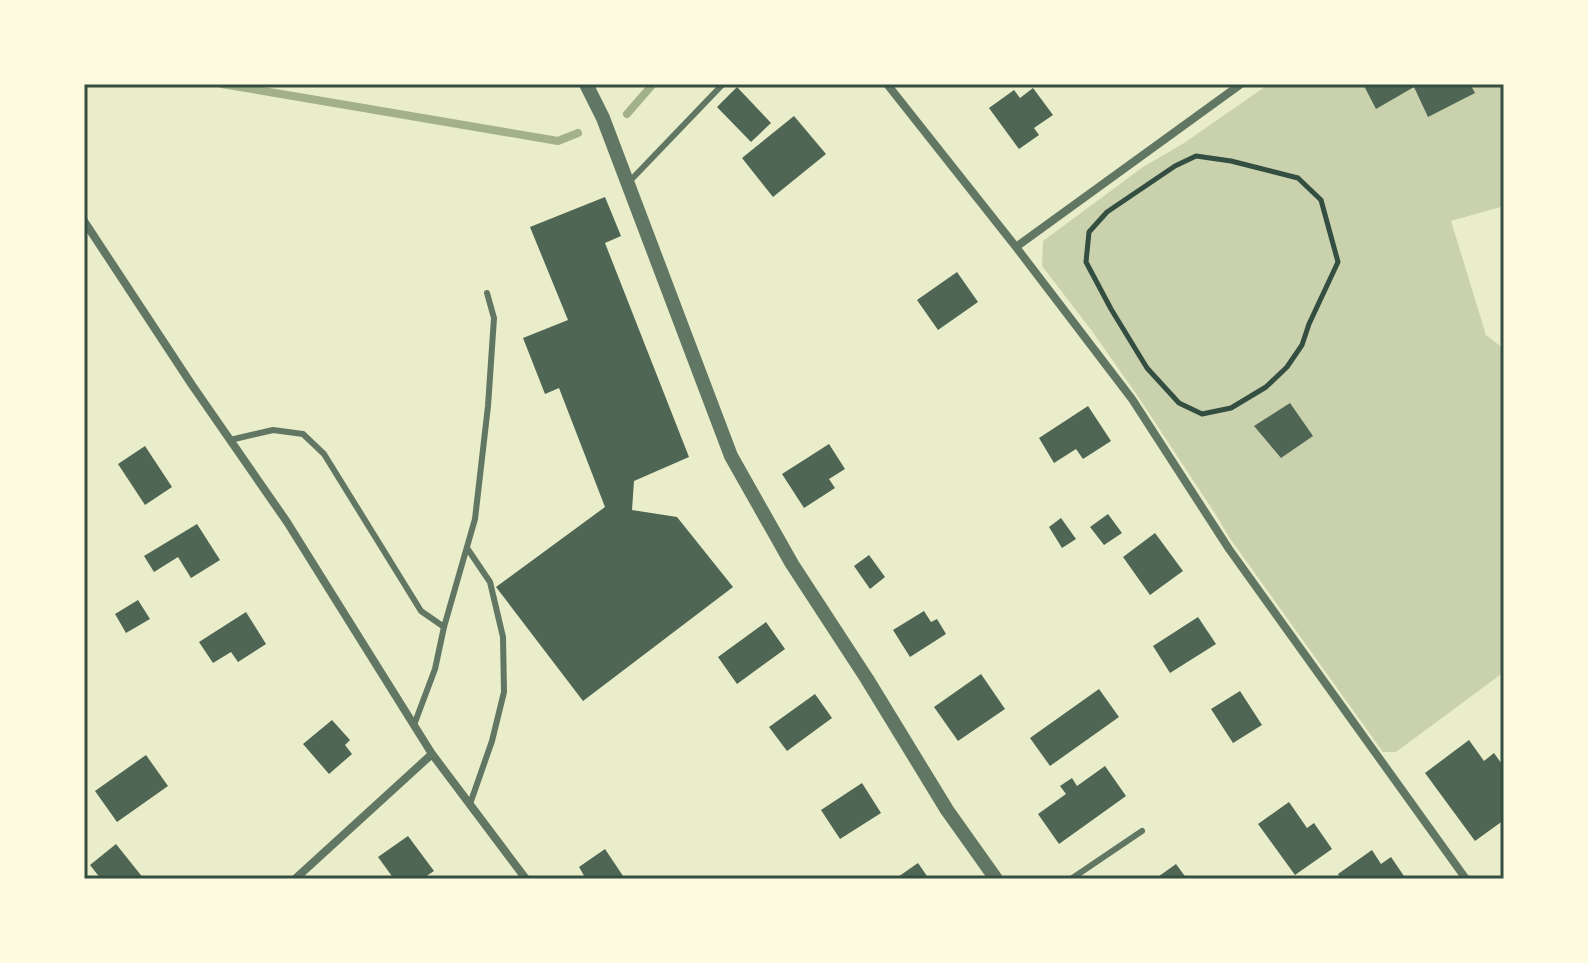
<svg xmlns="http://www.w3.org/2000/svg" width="1588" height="963" font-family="Karla,sans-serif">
	<rect width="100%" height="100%" fill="#e9edc9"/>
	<path fill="#cad2ad" d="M 1269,84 L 1504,84 L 1504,206 L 1451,221 L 1486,335 L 1504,349 L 1504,672 L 1396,752 L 1383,752 L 1229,537 L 1216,515 L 1137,395 L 1092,331 L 1042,266 L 1043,241 L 1143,167 L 1184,143 Z"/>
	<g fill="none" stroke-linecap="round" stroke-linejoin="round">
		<path stroke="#a3b18a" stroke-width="8" d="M 222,84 L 558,141 L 578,133
			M 627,114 L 653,84"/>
	</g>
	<path fill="#4f6655" d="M 1363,84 L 1470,84 L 1475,93 L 1428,117 L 1414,87 L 1376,109 Z
		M 737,87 L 771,123 L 751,142 L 717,107 Z
		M 1033,88 L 1053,115 L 1034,128 L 1039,135 L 1019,149 L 989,108 L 1014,90 L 1020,98 Z
		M 794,116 L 826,154 L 773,197 L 742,158 Z
		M 605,197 L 621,236 L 605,243 L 689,457 L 634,481 L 632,510 L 677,517 L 733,587 L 583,701 L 496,587 L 605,507 L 559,388 L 545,394 L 523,338 L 568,320 L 530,227 Z
		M 957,272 L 978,302 L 938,330 L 917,300 Z
		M 1290,403 L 1313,436 L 1281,458 L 1254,426 Z
		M 1088,406 L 1111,441 L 1083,459 L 1076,449 L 1054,463 L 1039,438 Z
		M 829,444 L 845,469 L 829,479 L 835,488 L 804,508 L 782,474 Z
		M 145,446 L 172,487 L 145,505 L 118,464 Z
		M 1108,514 L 1122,533 L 1104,545 L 1090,527 Z
		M 1061,518 L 1076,539 L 1062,548 L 1049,527 Z
		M 197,524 L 220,560 L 191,578 L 178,557 L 154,572 L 144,556 Z
		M 1155,533 L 1183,571 L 1150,595 L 1123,557 Z
		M 869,555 L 885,577 L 870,589 L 854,566 Z
		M 138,600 L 150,619 L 126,633 L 115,614 Z
		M 924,611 L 931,622 L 937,619 L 946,634 L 910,657 L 893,630 Z
		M 246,612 L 266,644 L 238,662 L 231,652 L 213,663 L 199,642 Z
		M 1198,617 L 1216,644 L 1170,673 L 1153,646 Z
		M 766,622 L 785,649 L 737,684 L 718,657 Z
		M 981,674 L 1005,709 L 958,741 L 934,707 Z
		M 1099,689 L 1119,717 L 1050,766 L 1030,738 Z
		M 1240,691 L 1262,725 L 1233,743 L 1211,709 Z
		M 815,694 L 832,718 L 787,751 L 769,727 Z
		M 332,720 L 350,740 L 345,745 L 352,754 L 329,774 L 303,744 Z
		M 1469,740 L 1484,761 L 1494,753 L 1504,767 L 1504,820 L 1475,841 L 1425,773 Z
		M 146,755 L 168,786 L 117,822 L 95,791 Z
		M 1105,766 L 1126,796 L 1059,844 L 1038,814 L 1066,794 L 1060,786 L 1072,778 L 1077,786 Z
		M 862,783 L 881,813 L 840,839 L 821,810 Z
		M 1289,802 L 1307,828 L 1314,823 L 1332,849 L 1295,875 L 1258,824 Z
		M 408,836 L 434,871 L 422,879 L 394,879 L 378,857 Z
		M 116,844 L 144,879 L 101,879 L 90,865 Z
		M 605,849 L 625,879 L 586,879 L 579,867 Z
		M 1372,850 L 1381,864 L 1391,857 L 1406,879 L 1341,879 L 1338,874 Z
		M 918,863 L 929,879 L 895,879 Z
		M 1176,864 L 1187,879 L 1155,879 Z"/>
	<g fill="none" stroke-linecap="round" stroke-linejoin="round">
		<path stroke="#344e41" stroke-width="5" d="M 1196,156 L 1231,161 L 1298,178 L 1321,200 L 1338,262 L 1309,324 L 1302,345 L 1287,367 L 1266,387 L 1231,408 L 1202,414 L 1179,403 L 1147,368 L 1111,309 L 1086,262 L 1089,232 L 1107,212 L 1175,166 Z"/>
		<path stroke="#617663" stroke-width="6" d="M 628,183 L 723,84
			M 230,440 L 273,430 L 303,434 L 324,454 L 421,611 L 444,627
			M 467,548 L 490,582 L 503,637 L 504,692 L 492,741 L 470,804
			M 414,725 L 435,669 L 444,627 L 475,519 L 488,406 L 494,318 L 487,293
			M 1071,879 L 1142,831"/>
		<path stroke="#617663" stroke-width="8" d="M 887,84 L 1016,247 L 1132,399 L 1229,549 L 1466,879
			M 84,221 L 192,385 L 287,522 L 432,754 L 526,879
			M 1016,247 L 1241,84
			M 295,879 L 432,754"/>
		<path stroke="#617663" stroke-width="14" d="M 586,84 L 603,118 L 731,456 L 792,564 L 867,679 L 947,810 L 996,879"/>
	</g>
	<rect width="1588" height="963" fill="none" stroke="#fefae0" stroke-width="172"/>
	<rect x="86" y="86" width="1416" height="791" fill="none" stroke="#344e41" stroke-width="3"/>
</svg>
